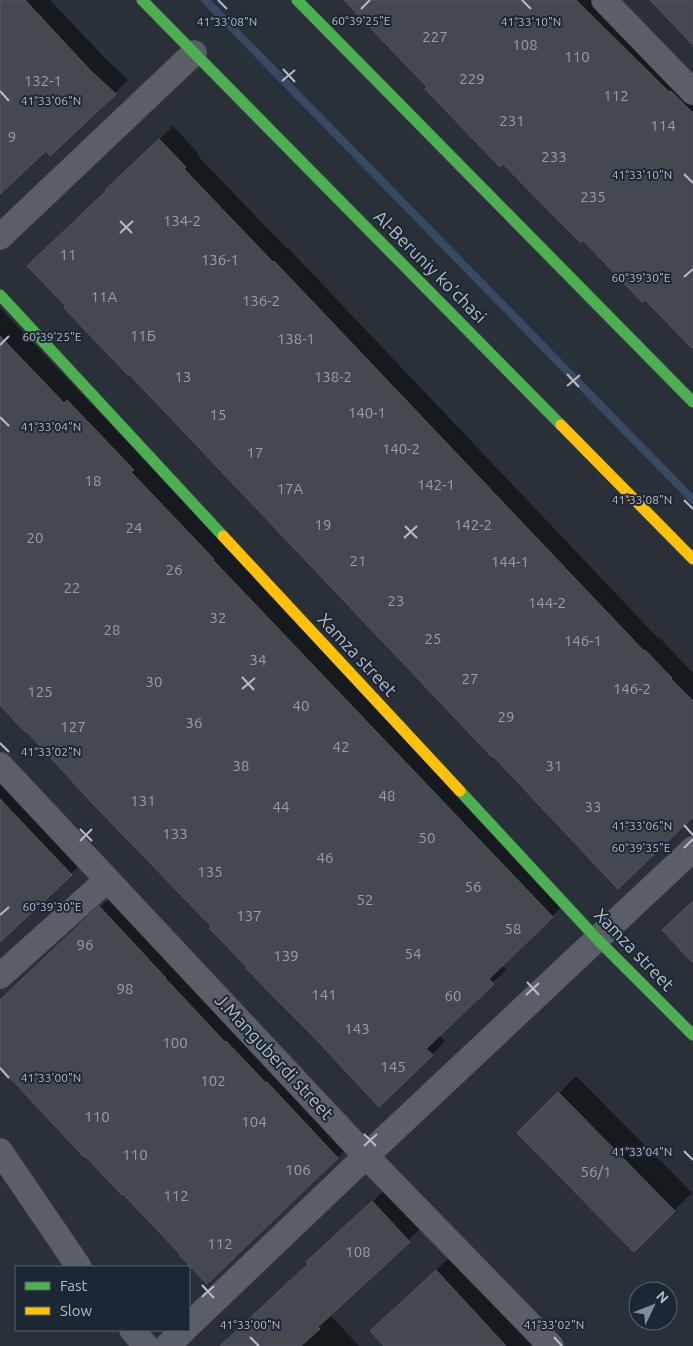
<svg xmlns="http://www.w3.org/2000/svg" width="693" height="1346" font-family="Ubuntu,sans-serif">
	<rect width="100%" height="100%" fill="#2a3038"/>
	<path fill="#0007" d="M 0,0 L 50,0 L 104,57 L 128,80 L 115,93 L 46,149 L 0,192 Z
		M 349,0 L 604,0 L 693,86 L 693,349 L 645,298 L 429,87 Z
		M 173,126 L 198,153 L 197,155 L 287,249 L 288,248 L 658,638 L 659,637 L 693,673 L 693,813 L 108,191 L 120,177 Z
		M 0,308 L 566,903 L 502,965 L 506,970 L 439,1035 L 445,1041 L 432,1055 L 212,926 L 0,703 Z
		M 0,772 L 84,861 L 0,942 Z
		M 114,894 L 351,1144 L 337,1158 L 182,1255 L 0,1064 L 0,1001 Z
		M 576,1076 L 692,1193 L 634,1250 L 519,1133 Z
		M 386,1189 L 422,1227 L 331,1314 L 332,1315 L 331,1316 L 359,1346 L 221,1346 L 309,1264 L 321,1249 Z
		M 450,1257 L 532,1346 L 386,1346 L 385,1318 Z"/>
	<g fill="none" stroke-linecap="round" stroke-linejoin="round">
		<path stroke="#384963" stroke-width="8" d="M 205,0 L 693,500"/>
	</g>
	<path fill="#444950" stroke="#52575f" d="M 0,0 L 25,0 L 91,71 L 116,94 L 50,156 L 46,151 L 0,194 Z
		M 344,0 L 576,0 L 669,92 L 671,91 L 693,113 L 693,349 L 645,300 L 642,302 L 583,240 L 581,243 L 503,164 L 500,167 L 425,89 L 427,87 Z
		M 650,0 L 693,0 L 693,45 Z
		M 159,139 L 186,167 L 184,169 L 273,262 L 274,261 L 644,651 L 645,650 L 672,678 L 671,679 L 693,701 L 693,817 L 618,889 L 493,756 L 492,757 L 130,375 L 129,376 L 64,308 L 66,306 L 27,266 L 106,191 L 105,190 Z
		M 0,336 L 64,403 L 67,400 L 134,470 L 131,472 L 214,559 L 213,560 L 553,917 L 489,979 L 494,984 L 426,1049 L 433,1055 L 379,1107 L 311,1034 L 273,996 L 246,968 L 247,967 L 209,928 L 211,926 L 95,806 L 26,731 L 25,732 L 0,705 Z
		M 0,799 L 72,875 L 0,942 Z
		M 693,901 L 693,963 L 662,930 Z
		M 99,906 L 166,978 L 165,978 L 225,1042 L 226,1041 L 266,1083 L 267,1082 L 338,1158 L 207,1284 L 180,1256 L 181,1255 L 123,1194 L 122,1195 L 85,1156 L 84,1157 L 0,1067 L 0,1000 Z
		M 558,1092 L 675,1211 L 634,1252 L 517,1133 Z
		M 372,1201 L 410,1242 L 318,1327 L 320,1329 L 301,1346 L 220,1346 L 308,1264 L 306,1262 Z
		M 436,1270 L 473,1310 L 506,1346 L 384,1346 L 370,1331 Z"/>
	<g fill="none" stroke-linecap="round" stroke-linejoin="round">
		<defs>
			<path id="street" d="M 604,0 L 693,92
				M 0,237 L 194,53
				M 0,765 L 366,1156 L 551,1346
				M 0,976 L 107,880
				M 0,1151 L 79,1267
				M 189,1325 L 366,1156 L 693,849
				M 132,1330 L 146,1346
				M 167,1346 L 184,1330"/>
			<path id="fast" d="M 142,0 L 561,425
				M 297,0 L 693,402
				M 0,295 L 223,536
				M 460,791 L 597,939 L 693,1035"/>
			<path id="slow" d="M 561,425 L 693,559
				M 223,536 L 460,791"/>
		</defs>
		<use href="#street" stroke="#484c53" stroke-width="26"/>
		<use href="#fast" stroke="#484c53" stroke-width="12"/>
		<use href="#slow" stroke="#484c53" stroke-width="12"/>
		<use href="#street" stroke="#5a5e66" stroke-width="25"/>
		<use href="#fast" stroke="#4caf50" stroke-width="11"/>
		<use href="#slow" stroke="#ffc107" stroke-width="11"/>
	</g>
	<path fill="none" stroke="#b4bcc9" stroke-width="2" d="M 218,0 L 227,9M 522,0 L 531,9M 361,9 L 370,0M 283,69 L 295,82M 282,81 L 295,70M 0,91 L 9,101M 684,174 L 693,183M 120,221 L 132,233M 120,233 L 133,221M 684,277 L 693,269M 0,345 L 9,336M 567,374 L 579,387M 567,386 L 580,375M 0,417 L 9,426M 684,500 L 693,509M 405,526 L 417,538M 404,538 L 417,526M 242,677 L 254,690M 242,689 L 255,678M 0,743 L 9,752M 684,825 L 693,835M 80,829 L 92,841M 80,841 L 92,829M 684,848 L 693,839M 0,915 L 9,907M 527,982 L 539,995M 526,995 L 539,983M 0,1068 L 9,1078M 364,1134 L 376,1146M 364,1146 L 377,1134M 684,1151 L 693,1160M 202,1285 L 214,1298M 202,1297 L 214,1286M 250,1337 L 259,1346M 554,1337 L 562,1346"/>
	<g text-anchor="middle" stroke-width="4" stroke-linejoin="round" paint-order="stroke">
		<g font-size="15" fill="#989fab">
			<text x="435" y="42">227</text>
			<text x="525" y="50">108</text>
			<text x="577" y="62">110</text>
			<text x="472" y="84">229</text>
			<text x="43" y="86">132-1</text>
			<text x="616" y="101">112</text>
			<text x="512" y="126">231</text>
			<text x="663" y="131">114</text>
			<text x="12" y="142">9</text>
			<text x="554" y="162">233</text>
			<text x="593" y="202">235</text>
			<text x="182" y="226">134-2</text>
			<text x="68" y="260">11</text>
			<text x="220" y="265">136-1</text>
			<text x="104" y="302">11А</text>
			<text x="261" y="306">136-2</text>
			<text x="143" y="341">11Б</text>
			<text x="296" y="344">138-1</text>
			<text x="183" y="382">13</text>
			<text x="333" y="382">138-2</text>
			<text x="367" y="418">140-1</text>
			<text x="218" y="420">15</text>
			<text x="401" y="454">140-2</text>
			<text x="255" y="458">17</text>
			<text x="93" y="486">18</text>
			<text x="436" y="490">142-1</text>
			<text x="290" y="494">17A</text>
			<text x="323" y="530">19</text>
			<text x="473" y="530">142-2</text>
			<text x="134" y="533">24</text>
			<text x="35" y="543">20</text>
			<text x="358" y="566">21</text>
			<text x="510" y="567">144-1</text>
			<text x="174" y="575">26</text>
			<text x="72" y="593">22</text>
			<text x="396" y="606">23</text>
			<text x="547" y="608">144-2</text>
			<text x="218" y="623">32</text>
			<text x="112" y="635">28</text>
			<text x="433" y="644">25</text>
			<text x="583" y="646">146-1</text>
			<text x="258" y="665">34</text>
			<text x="470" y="684">27</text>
			<text x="154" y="687">30</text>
			<text x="632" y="694">146-2</text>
			<text x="40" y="697">125</text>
			<text x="301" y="711">40</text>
			<text x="506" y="722">29</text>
			<text x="194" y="728">36</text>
			<text x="73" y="732">127</text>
			<text x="341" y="752">42</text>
			<text x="241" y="771">38</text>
			<text x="554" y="771">31</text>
			<text x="387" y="801">48</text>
			<text x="143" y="806">131</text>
			<text x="281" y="812">44</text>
			<text x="593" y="812">33</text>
			<text x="175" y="839">133</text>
			<text x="427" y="843">50</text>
			<text x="325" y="863">46</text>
			<text x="210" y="877">135</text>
			<text x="473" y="892">56</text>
			<text x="365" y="905">52</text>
			<text x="249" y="921">137</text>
			<text x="513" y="934">58</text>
			<text x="85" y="950">96</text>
			<text x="413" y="959">54</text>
			<text x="286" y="961">139</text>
			<text x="125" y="994">98</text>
			<text x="324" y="1000">141</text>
			<text x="453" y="1001">60</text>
			<text x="357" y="1034">143</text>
			<text x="175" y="1048">100</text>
			<text x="393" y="1072">145</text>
			<text x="213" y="1086">102</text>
			<text x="97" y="1122">110</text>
			<text x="254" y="1127">104</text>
			<text x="135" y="1160">110</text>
			<text x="298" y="1175">106</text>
			<text x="596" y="1177">56/1</text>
			<text x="176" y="1201">112</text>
			<text x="220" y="1249">112</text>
			<text x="358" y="1257">108</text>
		</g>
		<g font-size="18" fill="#b4bcc9" stroke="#1d2633">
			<text transform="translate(430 267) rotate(45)" y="6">Al-Beruniy ko’chasi</text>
			<text transform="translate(357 655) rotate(47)" y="6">Xamza street</text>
			<text transform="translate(634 950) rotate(46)" y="6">Xamza street</text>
			<text transform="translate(274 1057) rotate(47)" y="6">J.Manguberdi street</text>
		</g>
	</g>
	<g font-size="12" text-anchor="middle" fill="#b4bcc9" stroke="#1d2633" stroke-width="4" stroke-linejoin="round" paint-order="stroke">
		<text x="361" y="25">60°39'25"E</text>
		<text x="227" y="26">41°33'08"N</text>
		<text x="531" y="26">41°33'10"N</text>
		<text x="51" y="105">41°33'06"N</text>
		<text x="642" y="179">41°33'10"N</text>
		<text x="641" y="282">60°39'30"E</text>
		<text x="52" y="341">60°39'25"E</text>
		<text x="51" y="431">41°33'04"N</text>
		<text x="642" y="504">41°33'08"N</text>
		<text x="51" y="756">41°33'02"N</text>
		<text x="642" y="830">41°33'06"N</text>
		<text x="641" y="852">60°39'35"E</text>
		<text x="52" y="911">60°39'30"E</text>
		<text x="51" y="1082">41°33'00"N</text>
		<text x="642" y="1156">41°33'04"N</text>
		<text x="250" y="1329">41°33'00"N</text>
		<text x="554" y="1329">41°33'02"N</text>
	</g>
	<rect x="15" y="1266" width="175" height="65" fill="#1d2633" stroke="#59626f"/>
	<rect x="25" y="1282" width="25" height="8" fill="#4caf50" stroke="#59626f"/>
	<text x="60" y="1291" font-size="15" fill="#b4bcc9">Fast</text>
	<rect x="25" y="1307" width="25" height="8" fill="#ffc107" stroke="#59626f"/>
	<text x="60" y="1316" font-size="15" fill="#b4bcc9">Slow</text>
	<g transform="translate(653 1306) rotate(47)"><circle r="24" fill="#1d2633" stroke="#59626f"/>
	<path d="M0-4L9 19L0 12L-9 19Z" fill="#848b96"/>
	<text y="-8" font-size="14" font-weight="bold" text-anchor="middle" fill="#b4bcc9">N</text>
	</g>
</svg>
